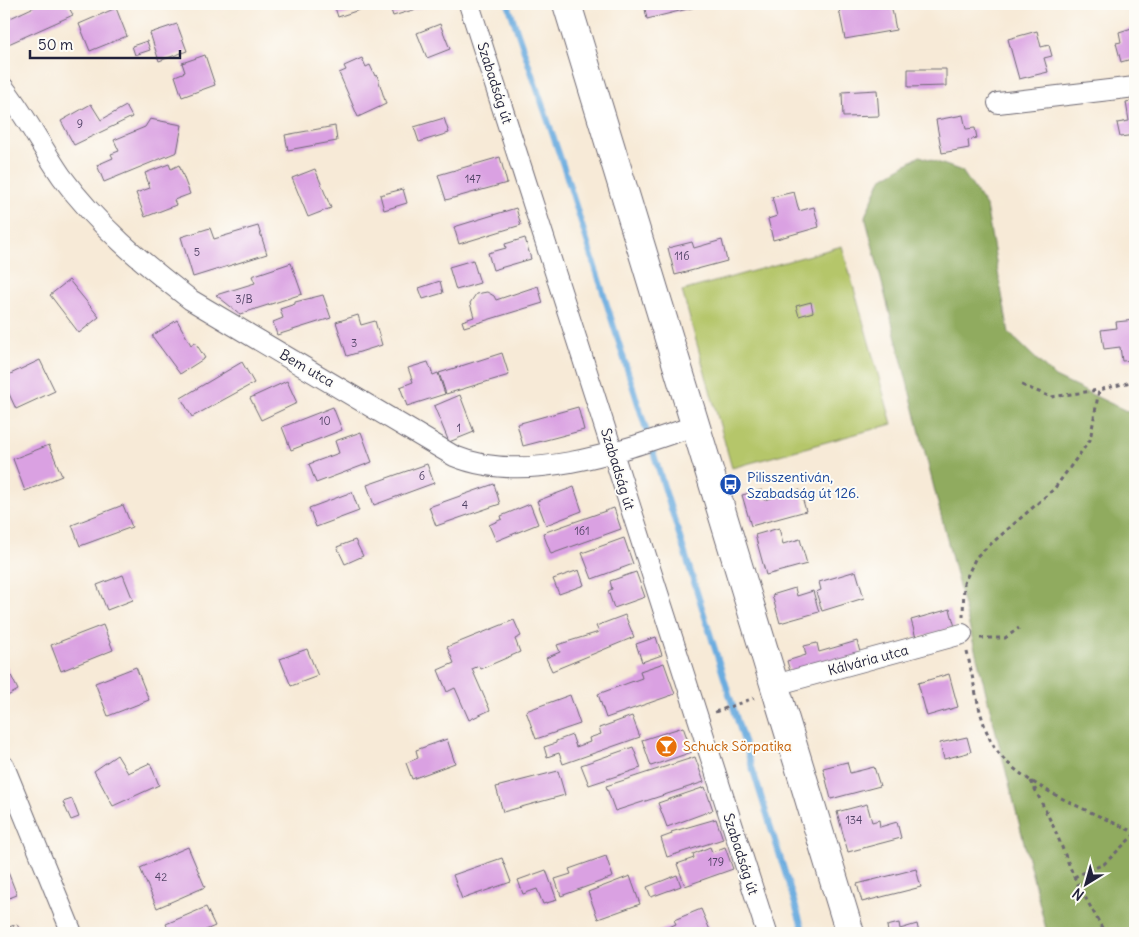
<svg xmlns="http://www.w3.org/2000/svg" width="1139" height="937" font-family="Delius,sans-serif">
	<rect width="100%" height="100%" fill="#fdfcf7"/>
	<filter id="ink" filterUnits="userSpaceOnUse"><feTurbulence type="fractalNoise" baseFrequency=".02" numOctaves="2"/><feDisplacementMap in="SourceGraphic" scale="10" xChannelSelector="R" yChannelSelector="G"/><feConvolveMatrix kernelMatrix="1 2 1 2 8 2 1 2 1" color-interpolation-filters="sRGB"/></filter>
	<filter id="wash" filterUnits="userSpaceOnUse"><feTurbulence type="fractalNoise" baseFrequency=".0096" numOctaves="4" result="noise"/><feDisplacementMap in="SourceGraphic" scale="20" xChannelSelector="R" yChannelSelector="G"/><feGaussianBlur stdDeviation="1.12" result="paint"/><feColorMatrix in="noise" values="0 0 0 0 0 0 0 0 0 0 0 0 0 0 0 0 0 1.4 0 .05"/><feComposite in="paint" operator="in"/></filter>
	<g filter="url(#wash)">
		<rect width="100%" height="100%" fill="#f7ead7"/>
		<path fill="#b5c66a" stroke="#6c7452" d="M 842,246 L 892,424 L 732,468 L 682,291 Z"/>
		<path fill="#90ab5e" stroke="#59664c" d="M 920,156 L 962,171 L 986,206 L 1009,333 L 1055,377 L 1135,415 L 1135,933 L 1047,933 L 865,216 L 881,179 Z"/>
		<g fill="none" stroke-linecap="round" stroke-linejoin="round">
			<path stroke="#6bacdf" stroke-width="6" d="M 508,4 L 565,171 L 804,933"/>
		</g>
		<g id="blocks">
			<path fill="#daa1e2" d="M 33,4 L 67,4 L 73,15 L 4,46 L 4,21 L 34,7 Z
				M 334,4 L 360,4 L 362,9 L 338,17 Z
				M 389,4 L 433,4 L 393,16 Z
				M 644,4 L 708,4 L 647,19 Z
				M 838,4 L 891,4 L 896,30 L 845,39 Z
				M 116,8 L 127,36 L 90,51 L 79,24 Z
				M 177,24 L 187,51 L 159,61 L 150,33 Z
				M 440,24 L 450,49 L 427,58 L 417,33 Z
				M 1135,27 L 1135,58 L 1121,62 L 1116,43 L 1121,42 L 1119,32 Z
				M 1037,31 L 1041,47 L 1049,45 L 1052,56 L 1044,58 L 1048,72 L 1019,79 L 1008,39 Z
				M 147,41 L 150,50 L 135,55 L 132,46 Z
				M 205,55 L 215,85 L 182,97 L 175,76 L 185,72 L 182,63 Z
				M 362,58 L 366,67 L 370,65 L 375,76 L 377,75 L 386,104 L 358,117 L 339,73 L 346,70 L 344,66 Z
				M 908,69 L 946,69 L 946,86 L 908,87 Z
				M 877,90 L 879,116 L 843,117 L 842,92 Z
				M 1135,100 L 1135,135 L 1120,137 L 1117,123 L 1129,121 L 1126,102 Z
				M 91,104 L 101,120 L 126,106 L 132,117 L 74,145 L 61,121 Z
				M 963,115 L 966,129 L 975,128 L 977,138 L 968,140 L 969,148 L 942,153 L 936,120 Z
				M 444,118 L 449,133 L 419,142 L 414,127 Z
				M 150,119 L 182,125 L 177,152 L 104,182 L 97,165 L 113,158 L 111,154 L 119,151 L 114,140 L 145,127 Z
				M 335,126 L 337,141 L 288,150 L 285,135 Z
				M 500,157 L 507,183 L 446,200 L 438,175 Z
				M 169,164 L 171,169 L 179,165 L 190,194 L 174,200 L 176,205 L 145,217 L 136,193 L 150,188 L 145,173 Z
				M 315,169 L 331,208 L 308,217 L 292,178 Z
				M 403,189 L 407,203 L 384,210 L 380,195 Z
				M 794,192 L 799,211 L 814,207 L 819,227 L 773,240 L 768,219 L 777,216 L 772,197 Z
				M 516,208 L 521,225 L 459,244 L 454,227 Z
				M 258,226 L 267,254 L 193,277 L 181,237 L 210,228 L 214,239 Z
				M 525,238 L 531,259 L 493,270 L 488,253 L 506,248 L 505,244 Z
				M 722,240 L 727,261 L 675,275 L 668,248 L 692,242 L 694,248 Z
				M 473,260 L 480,283 L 456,290 L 449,267 Z
				M 291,263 L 302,294 L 240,314 L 216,295 L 255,283 L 252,276 Z
				M 69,280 L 99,317 L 79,333 L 50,295 Z
				M 440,281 L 443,293 L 423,299 L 419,288 Z
				M 538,286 L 543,303 L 464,327 L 462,321 L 474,317 L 470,303 L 476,294 L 487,292 L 494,296 L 496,300 Z
				M 323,295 L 331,318 L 277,335 L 273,322 L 283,318 L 280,309 L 295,304 L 295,302 Z
				M 811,302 L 813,312 L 799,316 L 796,306 Z
				M 358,315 L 361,325 L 375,321 L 382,345 L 347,356 L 336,322 Z
				M 177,320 L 191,345 L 195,342 L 205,358 L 180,374 L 152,336 Z
				M 1135,320 L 1135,360 L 1122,361 L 1120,347 L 1104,349 L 1101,330 L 1117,328 L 1116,322 Z
				M 502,353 L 509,375 L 446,394 L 439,373 Z
				M 40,360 L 55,391 L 16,409 L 4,383 L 4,377 Z
				M 242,362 L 254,383 L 192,417 L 181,398 Z
				M 428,362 L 433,375 L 438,373 L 445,394 L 407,406 L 400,387 L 413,382 L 408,368 Z
				M 287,381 L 297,403 L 261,420 L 250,398 Z
				M 460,395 L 474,432 L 449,442 L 434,406 Z
				M 333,407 L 342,430 L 291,450 L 282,427 Z
				M 578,407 L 584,430 L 523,446 L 517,424 Z
				M 361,432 L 372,462 L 316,483 L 309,464 L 339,453 L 335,441 Z
				M 49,445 L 62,476 L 25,491 L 13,459 Z
				M 427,464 L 434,483 L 374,505 L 367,485 Z
				M 494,484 L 500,504 L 436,526 L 429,507 Z
				M 574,487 L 582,511 L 546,525 L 537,501 Z
				M 762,490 L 764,500 L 800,490 L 806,511 L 751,526 L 742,495 Z
				M 352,492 L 359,511 L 316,527 L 309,508 Z
				M 530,504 L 538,524 L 496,541 L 489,525 L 502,519 L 501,516 Z
				M 123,505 L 132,527 L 80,546 L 72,525 Z
				M 614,508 L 621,529 L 551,554 L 543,533 Z
				M 779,528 L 783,544 L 800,539 L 807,564 L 766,575 L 755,535 Z
				M 624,538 L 633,564 L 592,579 L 582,553 Z
				M 355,540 L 363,556 L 345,564 L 337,547 Z
				M 579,570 L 584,585 L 559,594 L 553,579 Z
				M 856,571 L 864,598 L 822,611 L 816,592 L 821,590 L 819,582 Z
				M 636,572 L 645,597 L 614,608 L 608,591 L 612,589 L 610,581 Z
				M 123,575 L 133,600 L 107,610 L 97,585 Z
				M 795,588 L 797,596 L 813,591 L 819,612 L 780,623 L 772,595 Z
				M 950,609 L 955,627 L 916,638 L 911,620 Z
				M 625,615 L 634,637 L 552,671 L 546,658 L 560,652 L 557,645 L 599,632 L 596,626 Z
				M 514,620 L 521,636 L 515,639 L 520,652 L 481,669 L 479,666 L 472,669 L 490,710 L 469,720 L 455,688 L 447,692 L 438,670 L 454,663 L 447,647 Z
				M 103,625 L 113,650 L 61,671 L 51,645 Z
				M 656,637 L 662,655 L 642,662 L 636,644 Z
				M 857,641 L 861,656 L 791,675 L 787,661 L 806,655 L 804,646 L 817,643 L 819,652 Z
				M 307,649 L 318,676 L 291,686 L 280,659 Z
				M 4,661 L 18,690 L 4,698 Z
				M 664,663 L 675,694 L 606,718 L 598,694 L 642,678 L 640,671 Z
				M 136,667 L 149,700 L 108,716 L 95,683 Z
				M 949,674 L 958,707 L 927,716 L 918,683 Z
				M 570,695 L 580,724 L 536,739 L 526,711 Z
				M 632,716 L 640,737 L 563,764 L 559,753 L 547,757 L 544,747 L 556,743 L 556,741 L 572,735 L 576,747 L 590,742 L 589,738 L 601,734 L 599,728 Z
				M 683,727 L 692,752 L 651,766 L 642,740 Z
				M 967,737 L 971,752 L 944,759 L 940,743 Z
				M 447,739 L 455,763 L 412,779 L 406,763 L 418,758 L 416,750 Z
				M 633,747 L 641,768 L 589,785 L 581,765 Z
				M 117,755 L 128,773 L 150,763 L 159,785 L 113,806 L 94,771 Z
				M 695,757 L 704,782 L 615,811 L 606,786 Z
				M 847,762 L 850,773 L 874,767 L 880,786 L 831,799 L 823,768 Z
				M 558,771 L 565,795 L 503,812 L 496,787 Z
				M 705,787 L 713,810 L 667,827 L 658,803 Z
				M 72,799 L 79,817 L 71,820 L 63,802 Z
				M 867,804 L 872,822 L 879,820 L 880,827 L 897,822 L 901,838 L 848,852 L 837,812 Z
				M 716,819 L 723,839 L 667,857 L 661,838 L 672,834 L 671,832 Z
				M 188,847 L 205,887 L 157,908 L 140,868 Z
				M 710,847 L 712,852 L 725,847 L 733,869 L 685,886 L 677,864 L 694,858 L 693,854 Z
				M 606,856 L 613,877 L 561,896 L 555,879 L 571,874 L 569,869 Z
				M 502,858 L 511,882 L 462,899 L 453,875 Z
				M 4,862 L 17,895 L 4,900 Z
				M 916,869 L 921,887 L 862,902 L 857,884 Z
				M 546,870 L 557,900 L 543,904 L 537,889 L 523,894 L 518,880 Z
				M 677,875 L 681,886 L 651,897 L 647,887 Z
				M 630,876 L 640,904 L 598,919 L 588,892 Z
				M 206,907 L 215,926 L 199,933 L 170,933 L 166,924 Z
				M 701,909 L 710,930 L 701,933 L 655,933 L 676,924 L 674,920 Z
				M 899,923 L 900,929 L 917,924 L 919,933 L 885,933 L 888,932 L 887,926 Z
				M 17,924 L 21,933 L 4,933 L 4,929 Z"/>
		</g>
	</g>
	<g filter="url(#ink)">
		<use href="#blocks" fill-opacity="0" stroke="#6d6872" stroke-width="1"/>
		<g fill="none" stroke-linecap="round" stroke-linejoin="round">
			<defs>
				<path id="street" d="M 469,4 L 767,933
					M 4,88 C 26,116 42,148 62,177 C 97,225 144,264 191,300 L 454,456 C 526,486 624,450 694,426
					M 998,103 L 1135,87
					M 775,685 L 962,634
					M 4,766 L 72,933"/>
				<path id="secondary" d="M 567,4 L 850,933"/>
			</defs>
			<use href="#street" stroke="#6d6872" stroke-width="22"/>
			<use href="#secondary" stroke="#6d6872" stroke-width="30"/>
			<path stroke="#6d6872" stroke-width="3" stroke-dasharray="4 4" stroke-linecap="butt" d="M 1022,385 L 1051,397 L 1099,390
				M 963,617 L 964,583 L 976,557 L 1054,489 L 1090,440 L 1099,390 L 1135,381
				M 980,638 L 1005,638 L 1019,628
				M 967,652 C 974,681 979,723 995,748 C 1020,786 1094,812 1135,833
				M 715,712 L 754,698
				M 1031,781 L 1055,830 L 1074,877 L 1105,933
				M 1074,877 L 1104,864 L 1135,834"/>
			<use href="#street" stroke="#fff" stroke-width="20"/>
			<use href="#secondary" stroke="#fff" stroke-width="28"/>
		</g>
	</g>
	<defs>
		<symbol id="bus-disc" viewBox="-11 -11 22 22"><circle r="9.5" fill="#1a4fb4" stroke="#fdfcf7"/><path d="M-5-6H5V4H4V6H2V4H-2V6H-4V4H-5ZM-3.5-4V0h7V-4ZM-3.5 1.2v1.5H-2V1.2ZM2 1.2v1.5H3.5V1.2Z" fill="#fff"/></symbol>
		<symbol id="bar-disc" viewBox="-11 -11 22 22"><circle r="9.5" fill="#e8710a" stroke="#fdfcf7"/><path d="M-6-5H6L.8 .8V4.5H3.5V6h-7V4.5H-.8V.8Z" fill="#fff"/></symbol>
	</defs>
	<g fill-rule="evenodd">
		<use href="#bus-disc" x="718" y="472" width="25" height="25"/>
		<use href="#bar-disc" x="654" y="734" width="25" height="25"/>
	</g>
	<g text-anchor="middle" stroke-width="4" stroke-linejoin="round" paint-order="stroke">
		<g font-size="11" fill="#504265">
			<text x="80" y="128">9</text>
			<text x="473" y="183">147</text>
			<text x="197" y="256">5</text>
			<text x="682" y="260">116</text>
			<text x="244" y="303">3/B</text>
			<text x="354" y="347">3</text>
			<text x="325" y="425">10</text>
			<text x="459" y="432">1</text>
			<text x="422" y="480">6</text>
			<text x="465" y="509">4</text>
			<text x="582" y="535">161</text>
			<text x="854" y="824">134</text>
			<text x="716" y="866">179</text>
			<text x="161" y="881">42</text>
		</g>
		<g font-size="14" fill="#22223b" stroke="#fdfcf7">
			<text transform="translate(495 83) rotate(72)" y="5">Szabadság út</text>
			<text transform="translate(307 368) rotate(30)" y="5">Bem utca</text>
			<text transform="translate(618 469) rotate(73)" y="5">Szabadság út</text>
			<text transform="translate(868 660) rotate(-15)" y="5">Kálvária utca</text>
			<text transform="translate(741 854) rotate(72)" y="5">Szabadság út</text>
		</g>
		<g font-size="14" fill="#164399" stroke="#fdfcf7" text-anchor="start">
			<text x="747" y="482">Pilisszentiván,<tspan x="747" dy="16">Szabadság út 126.</tspan></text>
		</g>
		<g font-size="14" fill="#c56008" stroke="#fdfcf7" text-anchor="start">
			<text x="683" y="751">Schuck Sörpatika</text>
		</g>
	</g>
	<rect width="1139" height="937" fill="none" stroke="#fdfcf7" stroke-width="20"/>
	<g transform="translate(1086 884) rotate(217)" stroke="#fdfcf7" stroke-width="4" paint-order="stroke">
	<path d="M0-4L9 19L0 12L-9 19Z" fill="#22223b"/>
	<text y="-8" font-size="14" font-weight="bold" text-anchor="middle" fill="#22223b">N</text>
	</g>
	<path d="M30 50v8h150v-8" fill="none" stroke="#22223b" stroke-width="2.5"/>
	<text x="38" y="50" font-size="15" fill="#22223b" stroke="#fdfcf7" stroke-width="4" paint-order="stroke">50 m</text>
</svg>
